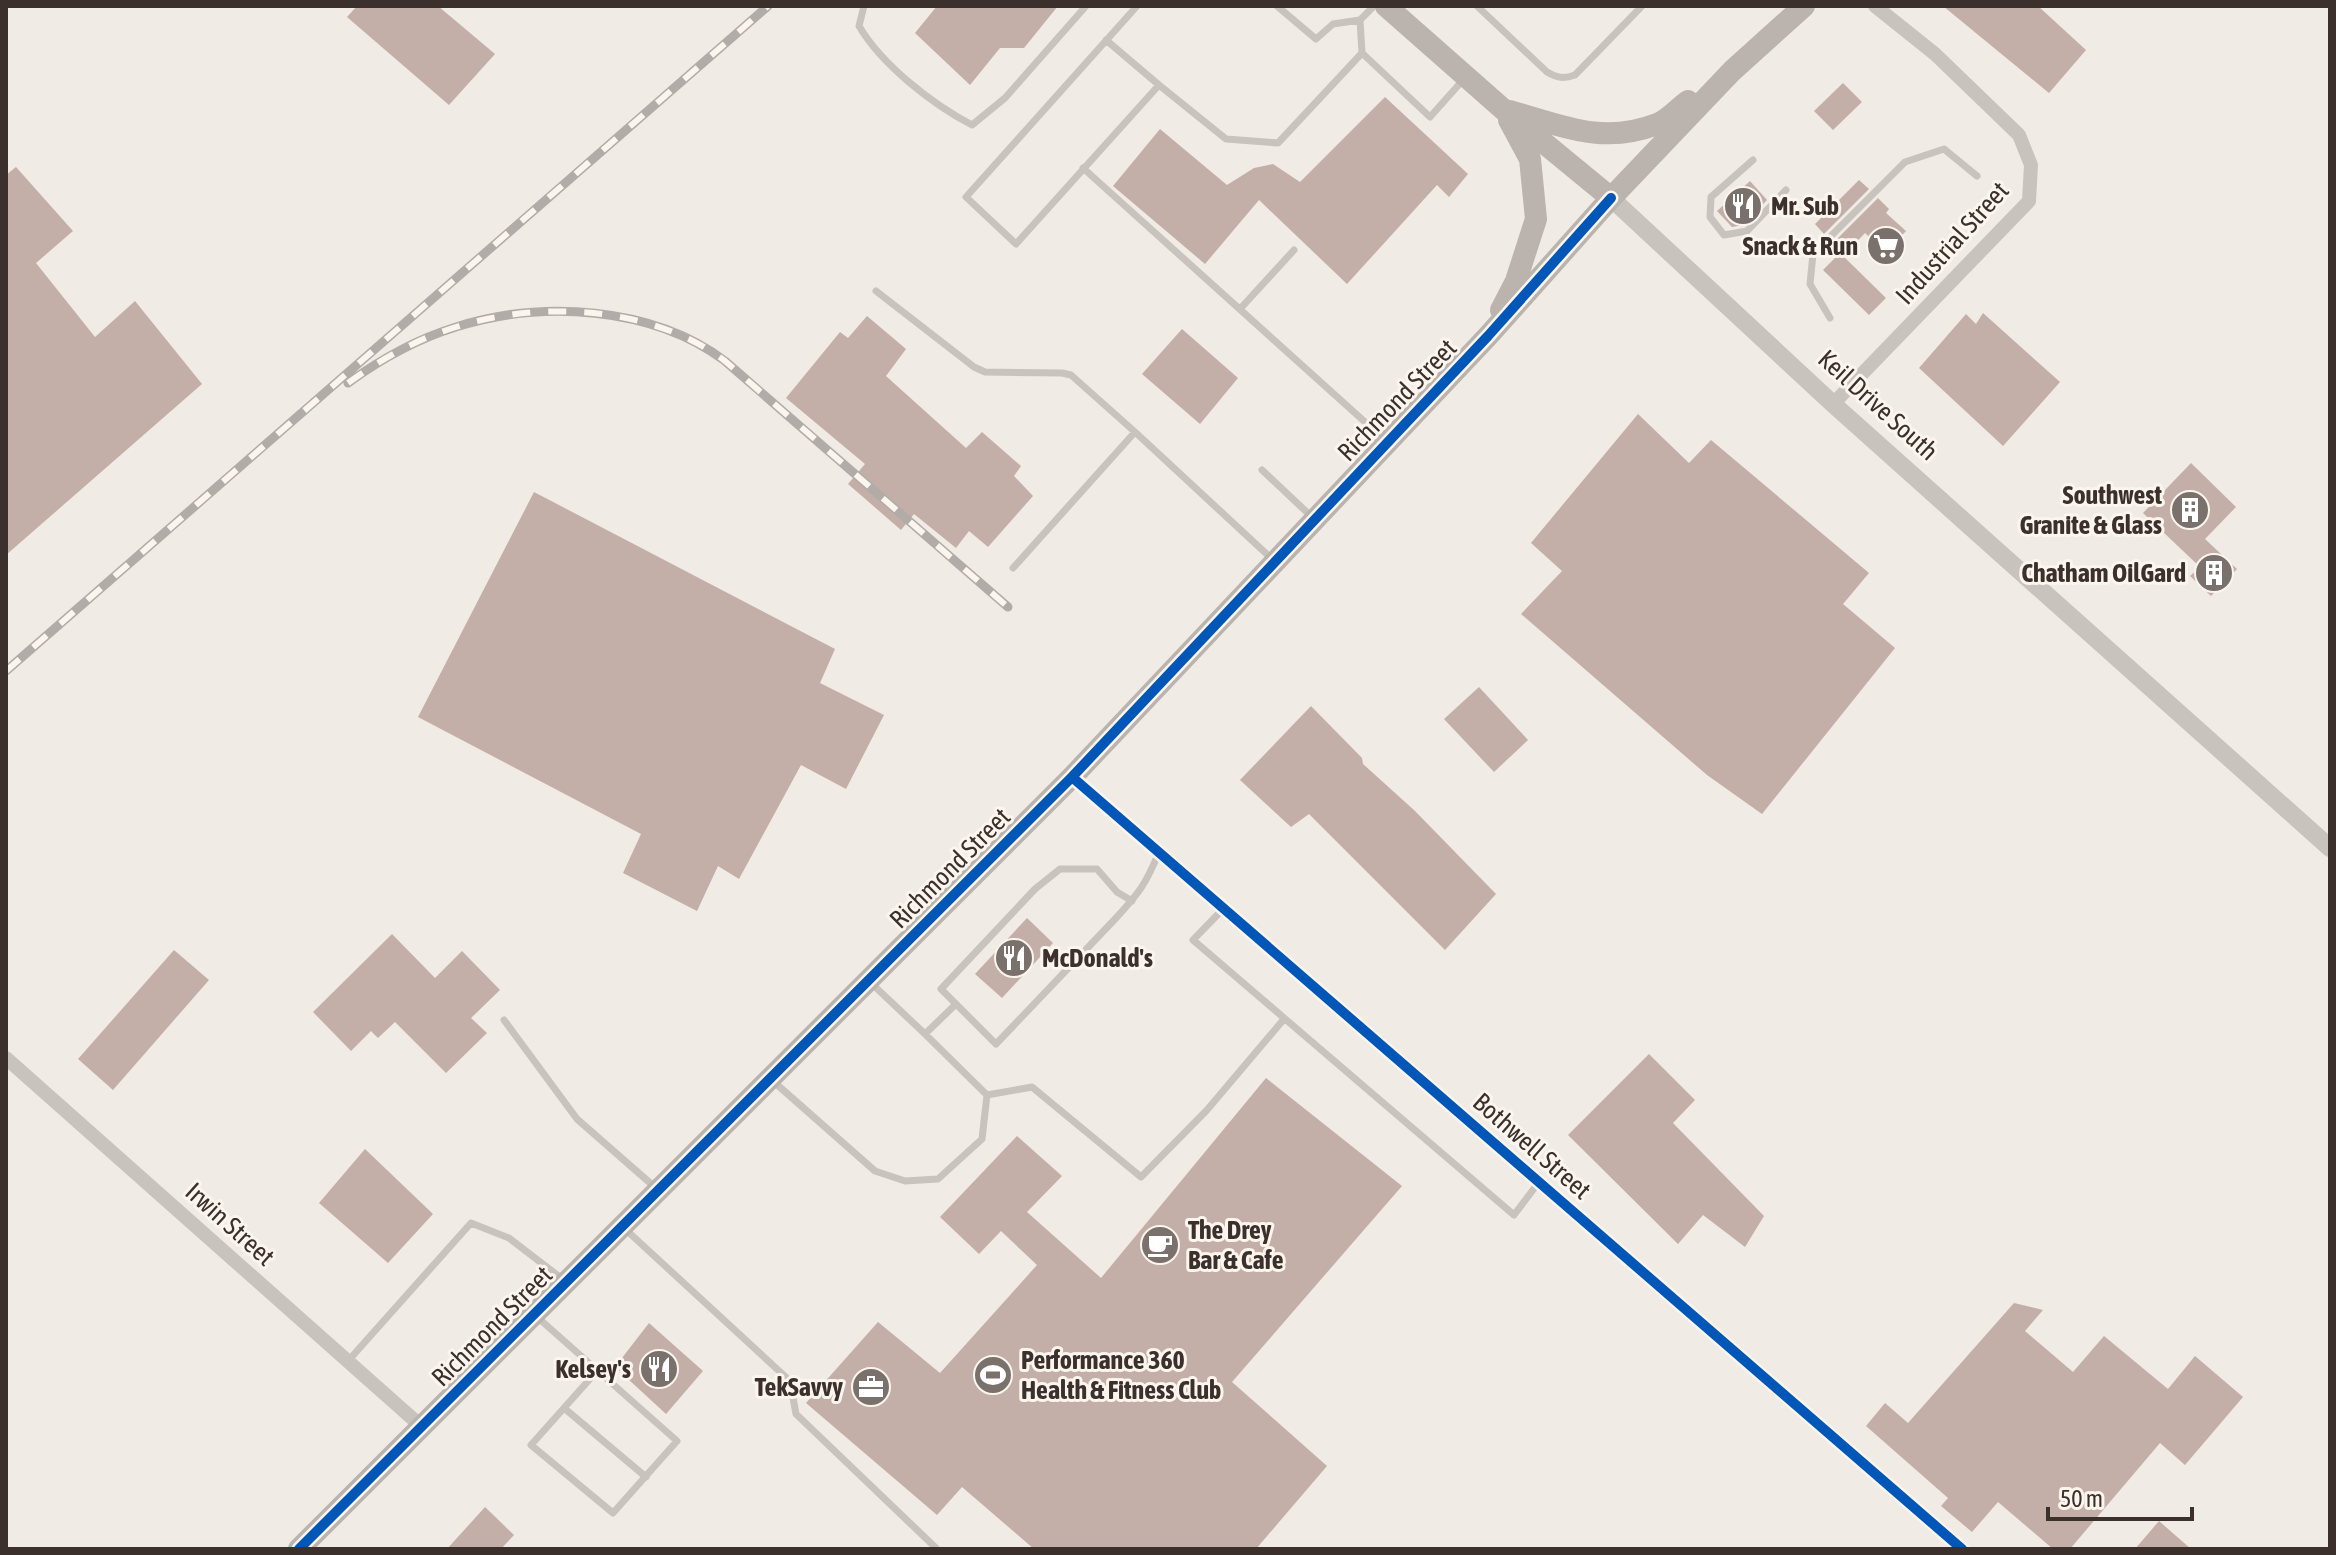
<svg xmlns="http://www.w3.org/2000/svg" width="2336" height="1555" font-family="'Asap Condensed',sans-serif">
	<rect width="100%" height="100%" fill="#f0ebe5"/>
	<path fill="#c3afa7" d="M 357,6 L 438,6 L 495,54 L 449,105 L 347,17 Z
		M 937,6 L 1058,6 L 1024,48 L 1000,48 L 970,85 L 915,33 Z
		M 1943,6 L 2038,6 L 2086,50 L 2049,93 Z
		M 1843,83 L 1862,102 L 1833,130 L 1814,111 Z
		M 1385,97 L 1468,174 L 1449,197 L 1437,185 L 1347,284 L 1259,200 L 1205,264 L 1113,186 L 1160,129 L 1227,185 L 1254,168 L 1273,164 L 1300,182 Z
		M 16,167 L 73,231 L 36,263 L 95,337 L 135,301 L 202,384 L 6,555 L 6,175 Z
		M 1859,180 L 1869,189 L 1824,234 L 1815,224 Z
		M 1750,181 L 1767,200 L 1743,225 L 1732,227 L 1717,211 Z
		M 1878,198 L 1889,209 L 1886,213 L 1906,231 L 1886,253 L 1865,233 L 1845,254 L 1833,243 Z
		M 1840,253 L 1886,298 L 1869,315 L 1823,270 Z
		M 1983,313 L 2060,382 L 2003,446 L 1919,368 L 1966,314 L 1976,324 Z
		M 867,316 L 906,349 L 886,376 L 966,448 L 982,432 L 1021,466 L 1014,476 L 1033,496 L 988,547 L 969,531 L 956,548 L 914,514 L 901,530 L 848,484 L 865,464 L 786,398 L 840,332 L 848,338 Z
		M 1182,329 L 1238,378 L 1200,424 L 1142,374 Z
		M 1638,414 L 1689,463 L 1711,440 L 1869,573 L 1843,604 L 1895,648 L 1762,814 L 1707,775 L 1521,614 L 1562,571 L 1531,543 Z
		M 2191,463 L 2236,507 L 2205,539 L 2237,569 L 2211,596 L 2190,576 L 2200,567 L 2143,513 Z
		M 534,492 L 835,649 L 820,683 L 884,715 L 846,789 L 801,765 L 739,879 L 718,866 L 697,911 L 623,873 L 641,834 L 418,717 Z
		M 1479,687 L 1528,740 L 1494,772 L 1444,719 Z
		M 1311,706 L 1362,758 L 1363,764 L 1415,811 L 1496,894 L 1445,950 L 1309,814 L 1291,827 L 1240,780 Z
		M 1027,918 L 1053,943 L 1002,998 L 975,974 Z
		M 392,934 L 435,978 L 462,951 L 500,990 L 471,1018 L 487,1033 L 446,1073 L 395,1022 L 378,1038 L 371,1031 L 351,1051 L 313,1012 Z
		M 174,950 L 209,980 L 113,1090 L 78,1059 Z
		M 1649,1054 L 1695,1100 L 1673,1123 L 1764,1216 L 1745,1247 L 1703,1215 L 1678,1244 L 1568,1135 Z
		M 1266,1078 L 1402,1186 L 1232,1382 L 1327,1466 L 1256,1549 L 1034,1549 L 962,1487 L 937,1515 L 806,1403 L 878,1322 L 940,1373 L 1037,1265 L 1001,1231 L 979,1254 L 940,1217 L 1017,1136 L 1062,1176 L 1027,1212 L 1101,1278 Z
		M 365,1149 L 433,1214 L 388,1263 L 319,1203 Z
		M 2014,1303 L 2043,1310 L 2025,1331 L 2073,1372 L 2104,1336 L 2168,1389 L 2195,1356 L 2243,1397 L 2185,1465 L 2160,1443 L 2070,1549 L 2053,1549 L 1998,1502 L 1972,1532 L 1941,1506 L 1948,1498 L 1866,1426 L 1885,1403 L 1908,1423 Z
		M 649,1323 L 703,1371 L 666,1414 L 615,1367 Z
		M 485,1507 L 514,1535 L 501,1549 L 447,1549 Z
		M 2159,1521 L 2191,1549 L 2135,1549 Z"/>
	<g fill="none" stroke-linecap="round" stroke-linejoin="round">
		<path stroke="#c9c3be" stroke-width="7" d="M 864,6 L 859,26 C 882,65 932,104 972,125 L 1005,98 L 1086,6
			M 1137,6 L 966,197 L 1016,244 L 1159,85 L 1226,139 L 1278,143 L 1362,53 L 1360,20
			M 1277,6 L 1316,39 L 1333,24 L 1360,20 L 1374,6
			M 1477,6 L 1547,72 C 1557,78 1564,79 1575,75 L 1642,6
			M 1106,40 L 1159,85
			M 1362,53 L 1430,117 L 1463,80
			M 1753,160 L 1711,197 L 1710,217 L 1724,235 L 1747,231 L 1786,190
			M 1083,168 L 1385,440
			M 876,291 L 974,367 L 985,372 L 1062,373 L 1071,375 L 1135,432
			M 1240,309 L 1294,250
			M 1830,318 L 1810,284 L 1813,254 L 1905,162 L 1944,149 L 1977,176
			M 1262,470 L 1313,518
			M 1013,568 L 1135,432 L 1272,559
			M 1132,901 L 1117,892 L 1097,869 L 1060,869 L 1035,889 L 941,989 L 996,1044 L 1116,918 C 1139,893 1146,884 1159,852
			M 1224,908 L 1193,940 L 1514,1215 L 1539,1182
			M 870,982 L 925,1034 L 956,1004
			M 504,1020 L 577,1119 L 657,1189
			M 774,1082 L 875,1171 L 905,1181 L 938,1179 L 982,1139 L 987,1095 L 925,1034
			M 987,1095 L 1032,1087 L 1141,1177 L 1207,1110 L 1284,1019
			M 624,1228 L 790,1381 L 796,1414 L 937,1549
			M 536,1316 L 677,1441 L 613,1513 L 531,1445 L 597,1371
			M 348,1361 L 471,1223 L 509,1238 L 565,1281
			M 564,1408 L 646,1477"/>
		<path stroke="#c9c3be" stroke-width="14" d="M 1833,404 L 2029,201 L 2031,165 L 2019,135 L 1935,54 L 1875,6
			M 1072,777 L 1962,1549
			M 6,1058 L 422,1427"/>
		<path stroke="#c9c3be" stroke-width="18" d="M 1611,198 L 1833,404 L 2330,848"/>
		<path stroke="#bab3ae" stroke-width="22" d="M 1386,6 L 1504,110 L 1611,198
			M 1510,111 C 1563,126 1603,145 1657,124 C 1668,120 1678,108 1688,101
			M 1501,310 L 1516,281 L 1536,219 L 1530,159 L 1509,120
			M 299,1549 L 1072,777 L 1488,336 L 1611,198 L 1732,71 L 1804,6"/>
		<defs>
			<path id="rail" d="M 348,383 C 381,359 417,339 456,327 C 541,300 652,306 725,361 L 1008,607
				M 6,671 L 768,6"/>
		</defs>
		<use href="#rail" stroke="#b1aca8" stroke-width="9"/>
		<use href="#rail" stroke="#fbf5ee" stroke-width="6" stroke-dasharray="18" stroke-linecap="butt"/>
		<defs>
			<path id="cycleway" d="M 1072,777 L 1962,1549
				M 299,1549 L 1072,777 L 1488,336 L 1611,198"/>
		</defs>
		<use href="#cycleway" stroke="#fbf5ee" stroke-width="15"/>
		<use href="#cycleway" stroke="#0057b8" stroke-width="10"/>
	</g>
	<defs>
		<symbol id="restaurant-disc" viewBox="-11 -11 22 22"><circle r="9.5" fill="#7a716c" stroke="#fbf5ee"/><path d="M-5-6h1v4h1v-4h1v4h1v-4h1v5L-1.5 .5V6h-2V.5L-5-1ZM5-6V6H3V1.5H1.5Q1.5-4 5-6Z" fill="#fff"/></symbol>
		<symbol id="supermarket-disc" viewBox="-11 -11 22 22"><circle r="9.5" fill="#7a716c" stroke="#fbf5ee"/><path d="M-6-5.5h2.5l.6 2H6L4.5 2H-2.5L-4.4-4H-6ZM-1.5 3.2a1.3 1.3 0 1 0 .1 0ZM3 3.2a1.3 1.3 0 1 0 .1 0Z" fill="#fff"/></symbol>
		<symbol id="building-disc" viewBox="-11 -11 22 22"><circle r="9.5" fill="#7a716c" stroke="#fbf5ee"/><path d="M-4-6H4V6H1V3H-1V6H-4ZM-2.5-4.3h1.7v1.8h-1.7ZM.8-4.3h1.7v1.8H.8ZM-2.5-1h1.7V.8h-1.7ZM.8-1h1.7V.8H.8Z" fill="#fff"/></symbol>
		<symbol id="cafe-disc" viewBox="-11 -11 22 22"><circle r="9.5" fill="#7a716c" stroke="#fbf5ee"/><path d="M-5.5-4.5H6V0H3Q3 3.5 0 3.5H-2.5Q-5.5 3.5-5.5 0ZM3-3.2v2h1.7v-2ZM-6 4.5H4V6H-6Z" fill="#fff"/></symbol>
		<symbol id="stadium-disc" viewBox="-11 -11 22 22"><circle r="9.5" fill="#7a716c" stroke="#fbf5ee"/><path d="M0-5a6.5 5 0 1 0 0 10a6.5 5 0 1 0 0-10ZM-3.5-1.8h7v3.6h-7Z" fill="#fff"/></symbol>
		<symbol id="office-disc" viewBox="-11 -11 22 22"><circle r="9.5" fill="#7a716c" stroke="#fbf5ee"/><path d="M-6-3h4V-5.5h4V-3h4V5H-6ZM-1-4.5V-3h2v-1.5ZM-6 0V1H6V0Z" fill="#fff"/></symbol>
	</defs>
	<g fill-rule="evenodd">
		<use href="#restaurant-disc" x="1721" y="184" width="44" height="44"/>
		<use href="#supermarket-disc" x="1864" y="224" width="44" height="44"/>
		<use href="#building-disc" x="2168" y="488" width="44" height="44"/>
		<use href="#building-disc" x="2192" y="551" width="44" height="44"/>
		<use href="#restaurant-disc" x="992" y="936" width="44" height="44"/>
		<use href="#cafe-disc" x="1138" y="1223" width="44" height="44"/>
		<use href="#restaurant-disc" x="637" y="1347" width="44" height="44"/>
		<use href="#stadium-disc" x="971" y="1353" width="44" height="44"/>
		<use href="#office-disc" x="849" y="1365" width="44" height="44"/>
	</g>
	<g text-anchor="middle" stroke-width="6" stroke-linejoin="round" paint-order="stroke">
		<g font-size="26" font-weight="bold" fill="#3b302b" stroke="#fbf5ee" text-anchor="end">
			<text x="1771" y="215" text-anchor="start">Mr. Sub</text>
			<text x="1858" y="255">Snack &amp; Run</text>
			<text x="2162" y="504">Southwest<tspan x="2162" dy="30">Granite &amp; Glass</tspan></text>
			<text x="2186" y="582">Chatham OilGard</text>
			<text x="1042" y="967" text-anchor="start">McDonald's</text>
			<text x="1188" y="1239" text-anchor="start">The Drey<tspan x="1188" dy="30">Bar &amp; Cafe</tspan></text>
			<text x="1021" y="1369" text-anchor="start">Performance 360<tspan x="1021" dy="30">Health &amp; Fitness Club</tspan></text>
			<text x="631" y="1378">Kelsey's</text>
			<text x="843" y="1396">TekSavvy</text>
		</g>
		<g font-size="26" fill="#3b302b" stroke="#fbf5ee">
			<text transform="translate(1952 243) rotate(-48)" y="9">Industrial Street</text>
			<text transform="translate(1397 400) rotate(-46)" y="9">Richmond Street</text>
			<text transform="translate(1878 405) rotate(42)" y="9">Keil Drive South</text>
			<text transform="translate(950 868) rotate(-45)" y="9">Richmond Street</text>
			<text transform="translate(1532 1146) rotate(41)" y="9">Bothwell Street</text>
			<text transform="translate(230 1224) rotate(42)" y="9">Irwin Street</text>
			<text transform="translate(492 1326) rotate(-45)" y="9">Richmond Street</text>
		</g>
	</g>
	<rect width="2336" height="1555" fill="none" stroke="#3b302b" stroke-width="16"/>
	<path d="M2048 1507v12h144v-12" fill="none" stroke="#3b302b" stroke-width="4"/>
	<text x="2060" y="1507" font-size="24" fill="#3b302b" stroke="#fbf5ee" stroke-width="6" paint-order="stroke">50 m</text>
</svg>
